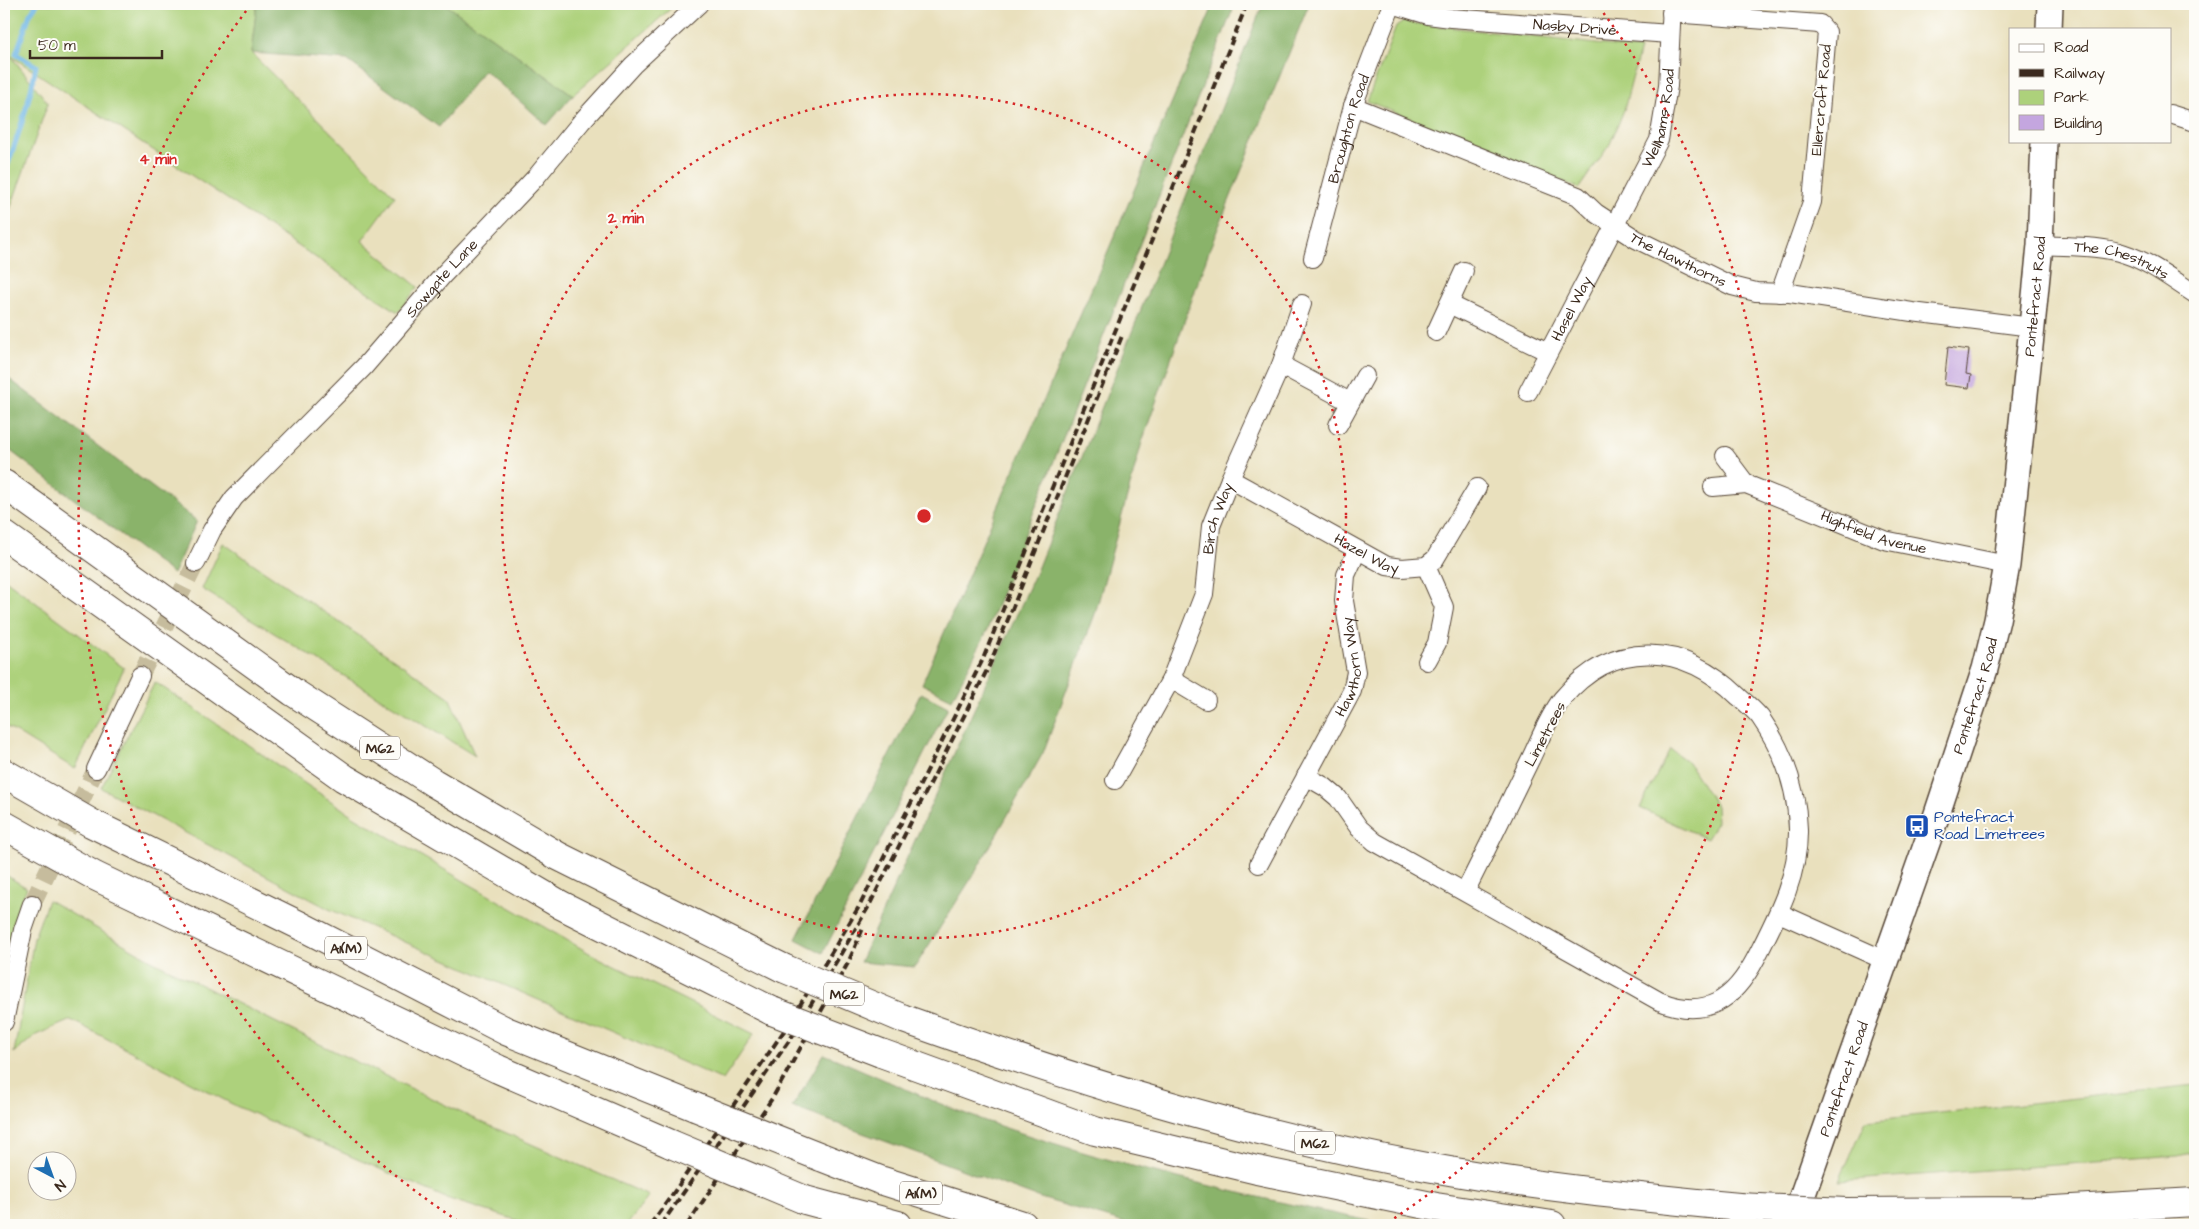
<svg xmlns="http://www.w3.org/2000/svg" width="2199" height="1229" font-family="'Architects Daughter',sans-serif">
	<rect width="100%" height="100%" fill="#fdfcf7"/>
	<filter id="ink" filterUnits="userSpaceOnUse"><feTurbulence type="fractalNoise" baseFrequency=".02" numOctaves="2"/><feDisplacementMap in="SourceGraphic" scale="10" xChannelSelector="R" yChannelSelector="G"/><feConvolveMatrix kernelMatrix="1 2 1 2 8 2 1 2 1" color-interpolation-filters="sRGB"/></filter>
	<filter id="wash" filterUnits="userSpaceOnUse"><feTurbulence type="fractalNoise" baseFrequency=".0096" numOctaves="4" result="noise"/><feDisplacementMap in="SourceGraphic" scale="20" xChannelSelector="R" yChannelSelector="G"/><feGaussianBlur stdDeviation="1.12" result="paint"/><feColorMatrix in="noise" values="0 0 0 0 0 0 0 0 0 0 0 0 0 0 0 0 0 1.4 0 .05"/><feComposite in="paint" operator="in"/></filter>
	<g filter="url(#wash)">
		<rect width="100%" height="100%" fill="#e9e0bd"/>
		<path fill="#add17b" stroke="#747e4c" d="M 4,4 L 257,4 L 251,53 L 395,196 L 362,241 L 418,287 L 398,312 L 11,56 L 48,103 L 4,226 Z
			M 445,4 L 676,4 L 573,95 Z
			M 1403,22 L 1640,49 L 1624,110 L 1610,144 L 1579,188 L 1367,101 L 1396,27 Z
			M 223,543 L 449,697 L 475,756 L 202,589 Z
			M 4,579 L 124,668 L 75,769 L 4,725 Z
			M 155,682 L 353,816 L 464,881 L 591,954 L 754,1034 L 723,1080 L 329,909 L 101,788 Z
			M 1670,749 L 1688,762 L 1716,806 L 1717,822 L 1707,839 L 1640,808 Z
			M 4,874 L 27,888 L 18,907 L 4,976 Z
			M 48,900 L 151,960 L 303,1036 L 470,1117 L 649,1196 L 627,1225 L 532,1225 L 446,1198 L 236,1106 L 71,1020 L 36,1035 L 14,1053 L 34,938 Z
			M 2195,1085 L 2195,1152 L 2178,1156 L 1839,1181 L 1866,1121 Z"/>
		<path fill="#8ab36b" stroke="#626e44" d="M 257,4 L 445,4 L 573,95 L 547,125 L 484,70 L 439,127 L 347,60 L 251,53 Z
			M 1214,4 L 1235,4 L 985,635 L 952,699 L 922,684 Z
			M 1263,4 L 1309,4 L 1210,248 L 1142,442 L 1095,614 L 1043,753 L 976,871 L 915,967 L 860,962 L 1036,572 Z
			M 4,375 L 197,521 L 173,574 L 4,446 Z
			M 921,693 L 948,707 L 823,953 L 796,939 Z
			M 824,1054 C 878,1076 933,1103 988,1122 C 1119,1167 1254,1198 1390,1225 L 1131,1225 L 1034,1196 L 792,1107 Z"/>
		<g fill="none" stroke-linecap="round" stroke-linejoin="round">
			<path stroke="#6fb7e6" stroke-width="5" d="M 4,175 C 17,139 29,104 36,66 L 16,54 L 30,14 L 37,4"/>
		</g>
		<g id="blocks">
			<path fill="#c4a6df" d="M 1948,347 L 1969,350 L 1966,374 L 1971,375 L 1969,388 L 1944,385 Z"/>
		</g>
	</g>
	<g filter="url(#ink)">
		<use href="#blocks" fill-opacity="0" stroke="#554536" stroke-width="1"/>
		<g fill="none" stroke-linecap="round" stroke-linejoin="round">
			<path stroke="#c6bc9d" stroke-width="18" stroke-dasharray="18 9" stroke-linecap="butt" d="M 140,676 L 196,563
				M 32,904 L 96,769"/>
			<defs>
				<g id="street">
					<path id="s1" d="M 1392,4 L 1428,15 L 1451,18 L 1670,34"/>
					<path d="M 1671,13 L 1820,24 L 1827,32 L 1812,202 L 1780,293"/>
					<path id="s2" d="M 1353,106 L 1578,196 L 1596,213 L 1636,239 L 1732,286 L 1756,292 L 1790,293 L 1912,312 L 2032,327"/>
					<path d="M 2170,114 L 2195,122"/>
					<path id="s3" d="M 2040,245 C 2067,247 2099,245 2125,254 C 2150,262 2173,280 2195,294"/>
					<path id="s4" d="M 1313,258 L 1353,106 L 1392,4"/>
					<path d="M 1449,304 L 1548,352"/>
					<path d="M 1436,332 L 1464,271"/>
					<path d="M 1281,365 L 1350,402"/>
					<path id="s5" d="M 1528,392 L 1659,140 L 1668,86 L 1672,4"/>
					<path d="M 1338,425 L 1365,376"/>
					<path d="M 1725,456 L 1746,484"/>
					<path id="s6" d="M 1230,479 L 1387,566 L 1402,568 L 1426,566 L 1435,559 L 1477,488"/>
					<path id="s7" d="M 1713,487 L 1746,484 L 1884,540 L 2007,565"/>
					<path id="s8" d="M 196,563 L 212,530 L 234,498 L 364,367 L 444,274 L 536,177 L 582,121 L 633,65 L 699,4"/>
					<path d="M 1426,566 L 1444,607 L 1437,643 L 1427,661"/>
					<path d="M 1171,679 L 1206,700"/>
					<path d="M 96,769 L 140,676"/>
					<path d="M 1306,776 L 1325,787 L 1338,798 L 1359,828 L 1375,842 L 1659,1001 C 1706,1020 1734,1000 1756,958 C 1776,918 1799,877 1798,829 C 1797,789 1783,750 1760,717 C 1754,710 1746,703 1739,697 C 1684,643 1614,637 1562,699 C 1548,717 1539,742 1529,762 C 1508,805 1487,849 1465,892"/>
					<path id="s9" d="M 1115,780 L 1171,679 L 1204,594 L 1211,526 L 1230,479 L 1281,365 L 1302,304"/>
					<path id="s10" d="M 1259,864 L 1352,691 L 1356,672 L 1344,601 L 1346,575 L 1357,551"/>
					<path d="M 1779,913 L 1884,960"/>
					<path d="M 4,1022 L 23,930 L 32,904"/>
				</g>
				<g id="secondary">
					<path d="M 2049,29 L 2050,4"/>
					<path id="s11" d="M 1792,1225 L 1934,823 L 1985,669 L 1997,620 L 2007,565 L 2032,327 L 2040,245 L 2044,141"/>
				</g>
				<path id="highway" d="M 4,484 L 293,692 L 434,783 L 558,856 L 783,968
					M 4,535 L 344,778 L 561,905 L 772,1011
					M 4,773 L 91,823 L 299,925 L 506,1031 L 695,1107
					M 4,825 L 95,876 L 498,1069 L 671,1144
					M 904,1019 C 1075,1080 1248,1134 1427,1167 C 1530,1186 1635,1197 1739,1207
					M 881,1053 L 1095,1131 L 1257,1170 L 1436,1207 L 1552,1225
					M 821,1157 L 880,1180 L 1023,1225
					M 805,1200 L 898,1225
					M 1846,1212 L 2037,1211 L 2195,1202"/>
			</defs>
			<use href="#street" stroke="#554536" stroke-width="20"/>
			<use href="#secondary" stroke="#554536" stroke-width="28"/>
			<use href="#highway" stroke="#554536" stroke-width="30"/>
			<use href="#street" stroke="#fff" stroke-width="18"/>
			<use href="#secondary" stroke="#fff" stroke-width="25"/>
			<use href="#highway" stroke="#fff" stroke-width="28"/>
			<path stroke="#3b2a1e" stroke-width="4" stroke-dasharray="8 4" stroke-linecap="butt" d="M 650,1225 L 672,1195 L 788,1025 L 860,905 L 983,659 L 1247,4
				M 661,1225 L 793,1035 L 869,906 L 990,664 L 1122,336
				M 687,1225 L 773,1097 L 848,963 L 864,926"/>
			<defs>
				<path id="highway-bridge" d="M 783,968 L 904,1019
					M 772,1011 L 881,1053
					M 695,1107 L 821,1157
					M 671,1144 L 805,1200
					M 1739,1207 L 1846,1212"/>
			</defs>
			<use href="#highway-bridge" stroke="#554536" stroke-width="30" stroke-linecap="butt"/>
			<use href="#highway-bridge" stroke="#fff" stroke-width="28"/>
		</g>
	</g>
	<g fill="none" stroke="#d62828" stroke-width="2.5" stroke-dasharray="2.5 5">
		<circle cx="924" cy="516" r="422"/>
		<path d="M464 1225A845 845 0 0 1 249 7M1599 7A845 845 0 0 1 1384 1225"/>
	</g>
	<defs>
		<symbol id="bus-square" viewBox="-11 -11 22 22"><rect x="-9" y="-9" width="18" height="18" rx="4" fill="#1a4fb4" stroke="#fdfcf7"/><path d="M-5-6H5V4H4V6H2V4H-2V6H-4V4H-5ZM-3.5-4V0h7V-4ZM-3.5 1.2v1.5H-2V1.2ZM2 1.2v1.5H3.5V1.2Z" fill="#fff"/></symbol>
	</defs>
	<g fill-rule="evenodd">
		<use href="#bus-square" x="1903" y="812" width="28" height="28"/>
	</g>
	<g text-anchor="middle" stroke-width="4" stroke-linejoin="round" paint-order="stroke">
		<g fill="#fdfcf7" stroke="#75695f" stroke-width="1">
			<rect x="360" y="736.5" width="40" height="23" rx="4"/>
			<rect x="325" y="936.5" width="42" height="23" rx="4"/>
			<rect x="824" y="982.5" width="40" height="23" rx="4"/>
			<rect x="1295" y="1131.5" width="40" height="23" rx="4"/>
			<rect x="900" y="1181.5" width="42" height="23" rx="4"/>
		</g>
		<g font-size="14" font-weight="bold" fill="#3b2a1e">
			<text x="380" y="753">M62</text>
			<text x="346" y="953">A1(M)</text>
			<text x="844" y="999">M62</text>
			<text x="1315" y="1148">M62</text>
			<text x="921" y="1198">A1(M)</text>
		</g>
		<g font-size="15" fill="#3b2a1e" stroke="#fdfcf7">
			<text dy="5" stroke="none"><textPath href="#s1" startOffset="185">Nasby Drive</textPath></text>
			<text transform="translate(1821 100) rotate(-85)" y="5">Ellercroft Road</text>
			<text dy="5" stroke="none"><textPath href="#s5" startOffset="305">Wellhams Road</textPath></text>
			<text dy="5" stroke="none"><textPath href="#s4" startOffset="134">Broughton Road</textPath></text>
			<text dy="5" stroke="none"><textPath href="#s2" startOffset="362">The Hawthorns</textPath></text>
			<text dy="5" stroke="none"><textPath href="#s3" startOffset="84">The Chestnuts</textPath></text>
			<text dy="5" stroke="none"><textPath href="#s8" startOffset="378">Sowgate Lane</textPath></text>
			<text dy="5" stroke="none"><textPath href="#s11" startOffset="965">Pontefract Road</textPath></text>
			<text dy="5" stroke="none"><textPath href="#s5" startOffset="94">Hasel Way</textPath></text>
			<text dy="5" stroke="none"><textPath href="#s9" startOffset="284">Birch Way</textPath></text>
			<text dy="5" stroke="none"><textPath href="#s7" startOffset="170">Highfield Avenue</textPath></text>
			<text dy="5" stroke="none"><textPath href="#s6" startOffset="156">Hazel Way</textPath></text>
			<text dy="5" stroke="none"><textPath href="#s10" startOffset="220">Hawthorn Way</textPath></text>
			<text dy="5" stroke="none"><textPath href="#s11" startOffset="560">Pontefract Road</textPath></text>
			<text transform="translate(1545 734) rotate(-62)" y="5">Limetrees</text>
			<text dy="5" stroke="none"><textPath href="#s11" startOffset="155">Pontefract Road</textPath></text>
		</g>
		<g font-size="15" fill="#164399" stroke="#fdfcf7" text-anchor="start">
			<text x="1934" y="822">Pontefract<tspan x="1934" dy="17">Road Limetrees</tspan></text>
		</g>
	</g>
	<circle cx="924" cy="516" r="8" fill="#d62828" stroke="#fdfcf7" stroke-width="2.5"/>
	<g font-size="15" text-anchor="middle" font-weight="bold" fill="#d62828" stroke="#fdfcf7" stroke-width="4" stroke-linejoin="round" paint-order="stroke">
		<text x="158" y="164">4 min</text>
		<text x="626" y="223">2 min</text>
	</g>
	<rect width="2199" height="1229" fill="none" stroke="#fdfcf7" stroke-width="20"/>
	<rect x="2009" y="28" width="162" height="115" fill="#fdfcf7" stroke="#afa8a0"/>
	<rect x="2019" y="44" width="25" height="8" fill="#ffffff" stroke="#afa8a0"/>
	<text x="2054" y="52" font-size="15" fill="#3b2a1e">Road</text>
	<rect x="2019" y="69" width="25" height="8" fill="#3b2a1e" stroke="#afa8a0"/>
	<text x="2054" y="78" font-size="15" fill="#3b2a1e">Railway</text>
	<rect x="2019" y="90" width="25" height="15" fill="#add17b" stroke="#afa8a0"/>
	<text x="2054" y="102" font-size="15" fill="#3b2a1e">Park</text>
	<rect x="2019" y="115" width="25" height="15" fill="#c4a6df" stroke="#afa8a0"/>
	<text x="2054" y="128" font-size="15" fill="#3b2a1e">Building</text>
	<g transform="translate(52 1176) rotate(139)"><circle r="24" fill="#fdfcf7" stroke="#afa8a0"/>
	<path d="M0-4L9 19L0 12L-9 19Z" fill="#1f6fb2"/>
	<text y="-8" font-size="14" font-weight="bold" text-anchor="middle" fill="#3b2a1e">N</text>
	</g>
	<path d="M30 50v8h132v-8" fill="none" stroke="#3b2a1e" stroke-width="2.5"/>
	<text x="38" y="50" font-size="15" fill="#3b2a1e" stroke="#fdfcf7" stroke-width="4" paint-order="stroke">50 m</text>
</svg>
